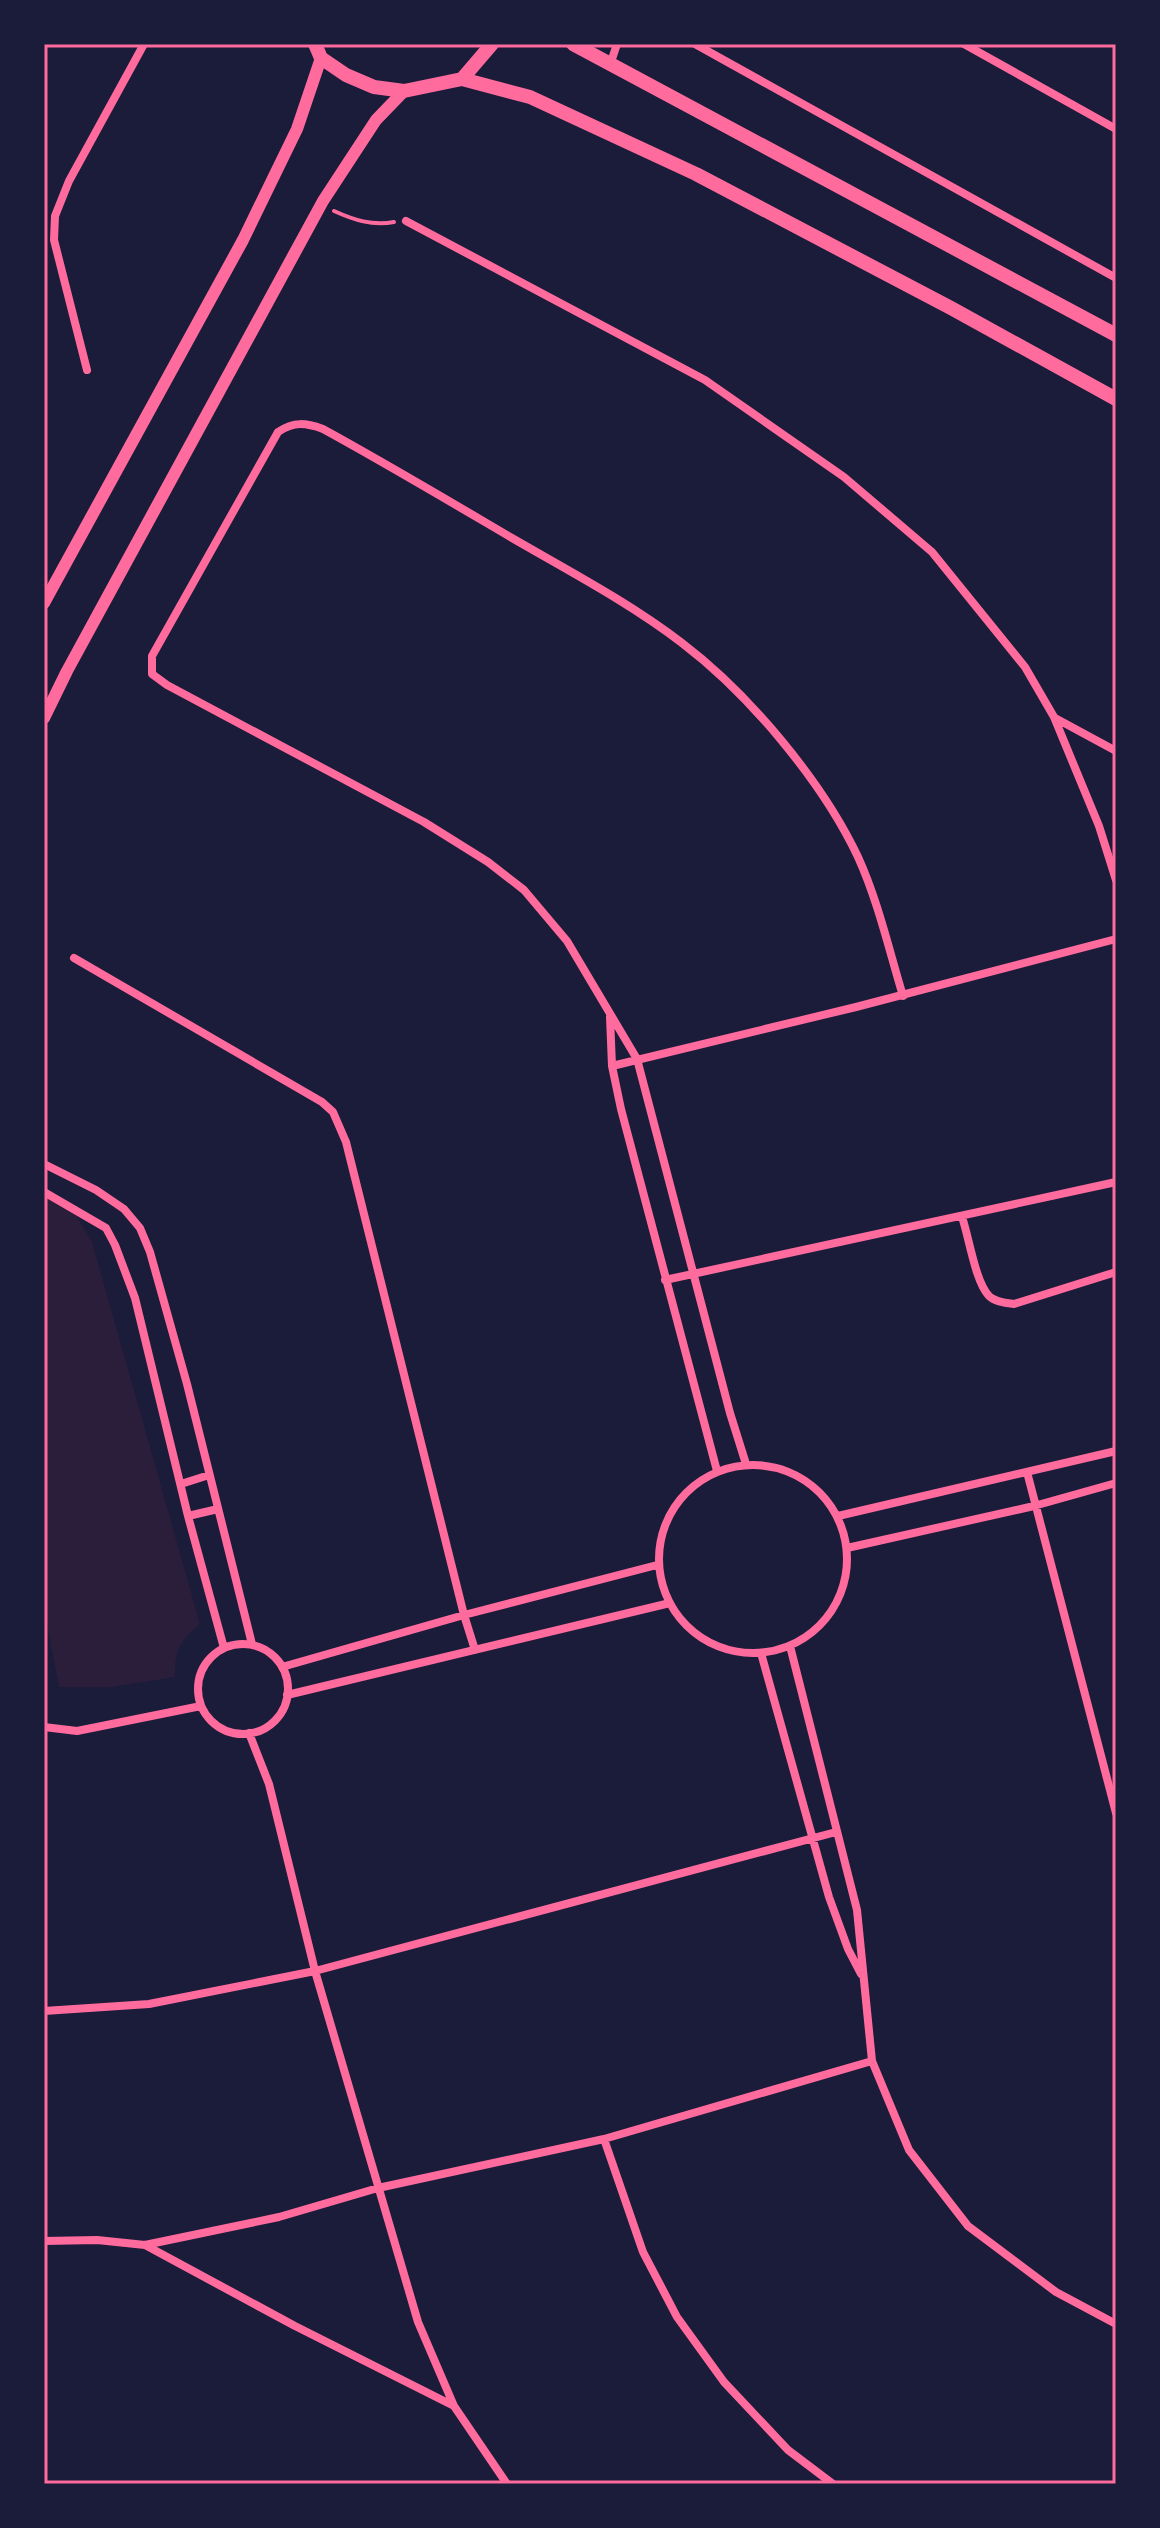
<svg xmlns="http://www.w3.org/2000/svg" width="1160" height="2528" font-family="Jost,sans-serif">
	<rect width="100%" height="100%" fill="#1b1b3a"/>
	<path fill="#2a1e3b" d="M 44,1197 L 71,1207 L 92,1242 L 200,1624 C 179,1641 175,1650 175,1677 L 112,1687 L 59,1687 L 44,1608 Z"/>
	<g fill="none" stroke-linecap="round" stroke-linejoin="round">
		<path stroke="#ff6b9d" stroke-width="4" d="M 334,211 C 354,220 372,226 394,222"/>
		<path stroke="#ff6b9d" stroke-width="8" d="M 695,44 L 1116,278
			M 964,44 L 1116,129
			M 610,65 L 617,44
			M 406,221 L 705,380 L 844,477 L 932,552 L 1025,667 L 1054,717 L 1099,826 L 1116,880
			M 87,370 L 54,240 L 55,216 L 69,181 L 144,44
			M 1055,718 L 1116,751
			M 74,958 L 322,1102 L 333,1112 L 346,1142 L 464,1615 L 475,1650
			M 610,1017 L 612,1066 L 621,1109 L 717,1471
			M 612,1066 L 856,1007 L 1116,939
			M 44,1164 L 96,1190 L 124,1209 L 140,1228 L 150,1252 L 187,1384 L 252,1644
			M 44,1192 L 106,1228 L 115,1245 L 135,1298 L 188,1516 L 224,1648
			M 962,1217 C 969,1237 975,1281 989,1296 C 995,1302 1006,1303 1014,1304 L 1116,1272
			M 665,1280 L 1116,1182
			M 746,1464 L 730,1413 L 637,1059 L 567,941 L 524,890 L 488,862 L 424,822 L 167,685 L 152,674 L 152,656 L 278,432 C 294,421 306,423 323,429 C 387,464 449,501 512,538 C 569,571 630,603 682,643 C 749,694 822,781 858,857 C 878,901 889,950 903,996
			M659 1559a94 94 0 1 1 188 0a94 94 0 1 1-188 0Z
			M 1027,1472 L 1116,1813
			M 181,1484 L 209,1475
			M 188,1516 L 218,1509
			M 838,1516 L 1116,1451
			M 847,1548 L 1034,1506 L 1116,1483
			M198 1689a45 45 0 1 1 90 0a45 45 0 1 1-90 0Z
			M 790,1646 L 857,1910 L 872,2061 L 909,2150 L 968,2226 L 1056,2292 L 1116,2324
			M 761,1653 L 829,1897 L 848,1949 L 861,1974
			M 282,1667 L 464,1615 L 657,1565
			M 287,1695 L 670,1603
			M 44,1727 L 77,1731 L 201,1706
			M 249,1733 L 269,1784 L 315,1971 L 418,2322 L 454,2406 L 507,2484
			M 44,2011 L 149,2004 L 315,1971 L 836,1832
			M 604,2139 L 643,2252 L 677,2317 L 724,2382 L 788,2450 L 833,2484
			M 44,2241 L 97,2240 L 145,2245 L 279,2217 L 378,2188 L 604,2139 L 872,2061
			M 145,2245 L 295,2326 L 454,2406"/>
		<path stroke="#ff6b9d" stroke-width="12" d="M 44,603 L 243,240 L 297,129 L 321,58
			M 44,718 L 67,671 L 323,201 L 376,120 L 404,91"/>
		<path stroke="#ff6b9d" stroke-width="14" d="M 315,44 L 321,58 L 346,75 L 374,87 L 404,91 L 462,79 L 492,44
			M 573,44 L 1116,335
			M 462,79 L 530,97 L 696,174 L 951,308 L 1116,399"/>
	</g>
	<rect width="1160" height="2528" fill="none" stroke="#1b1b3a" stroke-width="92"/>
	<rect x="46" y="46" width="1068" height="2436" fill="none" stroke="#ff6b9d" stroke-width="3"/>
</svg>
